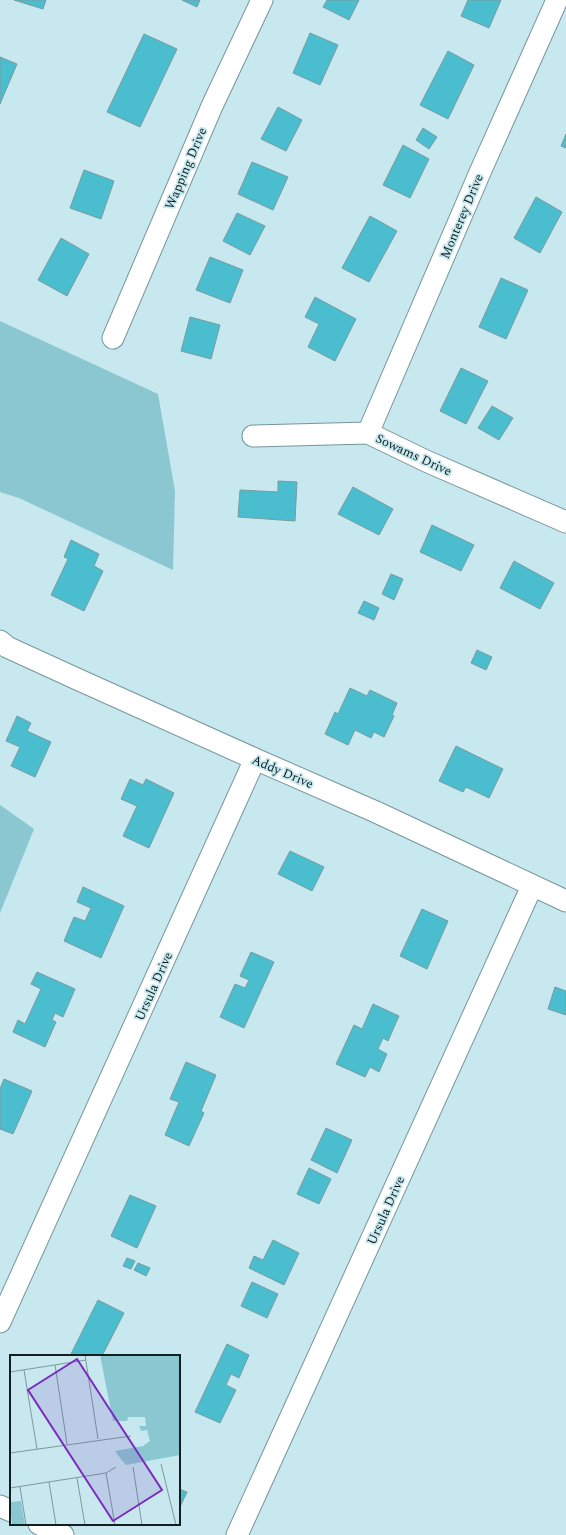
<svg xmlns="http://www.w3.org/2000/svg" width="566" height="1535" font-family="Spectral,serif">
	<rect width="100%" height="100%" fill="#c6e8ee"/>
	<path fill="#8bc7d1" d="M 0,321 L 158,394 L 175,491 L 173,570 L 19,498 L 0,492 Z
		M 0,805 L 34,829 L 0,913 Z"/>
	<path fill="#4abdce" stroke="#7a9ba0" d="M 14,0 L 46,0 L 43,9 Z
		M 182,0 L 200,0 L 197,7 Z
		M 327,0 L 359,0 L 349,20 L 323,7 Z
		M 468,0 L 501,0 L 489,28 L 461,16 Z
		M 310,33 L 338,45 L 320,85 L 293,73 Z
		M 144,34 L 177,49 L 140,127 L 107,112 Z
		M 448,51 L 474,65 L 448,119 L 420,105 Z
		M 0,57 L 17,64 L 0,104 Z
		M 278,107 L 302,120 L 286,151 L 261,139 Z
		M 423,128 L 437,137 L 429,149 L 416,140 Z
		M 566,134 L 566,148 L 561,146 Z
		M 403,145 L 429,159 L 410,198 L 383,185 Z
		M 252,162 L 288,177 L 273,210 L 238,194 Z
		M 84,170 L 114,181 L 101,219 L 70,208 Z
		M 536,197 L 562,212 L 540,253 L 514,238 Z
		M 237,213 L 265,226 L 250,255 L 223,241 Z
		M 370,216 L 397,231 L 369,282 L 342,268 Z
		M 61,238 L 89,254 L 67,296 L 38,280 Z
		M 210,257 L 243,270 L 230,303 L 196,290 Z
		M 501,278 L 528,290 L 506,339 L 479,327 Z
		M 315,297 L 356,319 L 335,361 L 308,347 L 319,324 L 305,317 Z
		M 190,317 L 220,325 L 211,359 L 181,351 Z
		M 461,368 L 488,381 L 466,424 L 440,411 Z
		M 492,406 L 513,418 L 499,440 L 478,428 Z
		M 278,481 L 297,482 L 295,521 L 238,517 L 240,490 L 278,492 Z
		M 353,487 L 393,509 L 379,535 L 338,514 Z
		M 432,525 L 474,545 L 461,571 L 420,552 Z
		M 71,540 L 99,554 L 94,566 L 103,571 L 84,611 L 51,595 L 68,559 L 64,557 Z
		M 514,561 L 554,583 L 540,609 L 500,588 Z
		M 391,574 L 403,579 L 394,600 L 382,594 Z
		M 364,601 L 379,608 L 374,620 L 358,613 Z
		M 477,650 L 492,657 L 486,670 L 471,663 Z
		M 350,688 L 367,696 L 370,690 L 397,703 L 392,715 L 394,716 L 384,737 L 374,732 L 371,738 L 355,730 L 348,745 L 325,734 L 335,712 L 338,714 Z
		M 17,716 L 31,723 L 27,731 L 51,742 L 35,777 L 11,766 L 20,747 L 6,741 Z
		M 456,746 L 503,769 L 489,798 L 466,787 L 463,792 L 439,781 Z
		M 130,779 L 143,785 L 146,779 L 174,793 L 149,848 L 123,836 L 137,806 L 121,799 Z
		M 290,851 L 324,867 L 312,891 L 278,874 Z
		M 83,887 L 124,906 L 101,958 L 64,941 L 74,917 L 85,921 L 91,908 L 77,902 Z
		M 422,909 L 448,921 L 427,969 L 400,956 Z
		M 251,952 L 274,962 L 244,1028 L 220,1017 L 235,984 L 245,988 L 249,980 L 240,976 Z
		M 37,972 L 75,989 L 63,1017 L 55,1013 L 52,1020 L 56,1022 L 45,1047 L 13,1032 L 18,1020 L 25,1024 L 41,989 L 31,984 Z
		M 555,987 L 566,991 L 566,1015 L 548,1009 Z
		M 373,1004 L 399,1016 L 388,1041 L 383,1038 L 378,1049 L 387,1054 L 379,1072 L 370,1067 L 365,1077 L 336,1064 L 354,1025 L 362,1029 Z
		M 186,1062 L 216,1075 L 201,1111 L 204,1113 L 189,1146 L 165,1135 L 179,1102 L 170,1099 Z
		M 4,1079 L 32,1091 L 13,1134 L 0,1129 L 0,1089 Z
		M 326,1128 L 352,1140 L 337,1173 L 311,1160 Z
		M 309,1168 L 331,1179 L 319,1204 L 297,1194 Z
		M 130,1195 L 156,1206 L 137,1248 L 111,1236 Z
		M 273,1240 L 299,1253 L 284,1285 L 249,1268 L 254,1256 L 263,1260 Z
		M 127,1258 L 135,1261 L 131,1269 L 123,1266 Z
		M 138,1263 L 150,1268 L 146,1276 L 134,1270 Z
		M 252,1282 L 278,1294 L 267,1318 L 241,1306 Z
		M 98,1300 L 124,1313 L 102,1356 L 70,1356 Z
		M 227,1344 L 249,1355 L 239,1378 L 231,1374 L 226,1385 L 236,1390 L 220,1423 L 195,1412 Z
		M 179,1489 L 187,1492 L 179,1509 Z"/>
	<g fill="none" stroke-linecap="round" stroke-linejoin="round">
		<defs>
			<path id="street" d="M 113,338 L 212,106 L 262,0
				M 368,433 L 481,170 L 557,0
				M 253,436 L 368,433 L 426,461 L 566,522
				M 0,641 L 7,647 L 77,679 L 255,759 L 376,812 L 566,901
				M 0,1322 L 255,759
				M 0,1506 L 11,1511
				M 39,1524 L 63,1535
				M 237,1535 L 532,886"/>
		</defs>
		<use href="#street" stroke="#76969b" stroke-width="23"/>
		<use href="#street" stroke="#fff" stroke-width="21"/>
	</g>
	<g text-anchor="middle" stroke-width="3.5" stroke-linejoin="round" paint-order="stroke">
		<g font-size="13" fill="#121f21" stroke="#c6e8ee">
			<text transform="translate(185 168) rotate(-67)" y="5">Wapping Drive</text>
			<text transform="translate(461 216) rotate(-67)" y="5">Monterey Drive</text>
			<text transform="translate(414 454) rotate(25)" y="5">Sowams Drive</text>
			<text transform="translate(283 771) rotate(23)" y="5">Addy Drive</text>
			<text transform="translate(153 986) rotate(-66)" y="5">Ursula Drive</text>
			<text transform="translate(385 1210) rotate(-66)" y="5">Ursula Drive</text>
		</g>
	</g>
	<g transform="translate(10 1355)">
		<rect width="170" height="170" fill="#c6e8ee"/>
		<path d="M 90,0 L 170,0 L 170,100 L 116,110 L 110,103 L 105,96 L 133,91 L 140,86 L 137,75 L 131,76 L 129,71 L 136,71 L 135,62 L 118,62 L 117,66 L 103,66 ZM 11,146 L 15,170 L 2,170 L 0,147 Z" fill="#8bc7d1"/>
		<path fill="none" stroke="#7e989c" stroke-width="1" d="M 75,0 L 88,84M 45,10 L 57,89M 14,15 L 27,94M 0,17 L 76,5M 0,98 L 121,81M 151,109 L 166,170M 123,112 L 132,170M 96,118 L 105,170M 67,123 L 75,170M 39,127 L 46,170M 10,132 L 16,170M 0,133 L 96,118 L 106,112"/>
		<path fill="#7b2cbf" fill-opacity="0.15" stroke="#7b2cbf" stroke-width="2" d="M 67,4 L 152,135 L 103,166 L 18,35 Z"/>
		<rect width="170" height="170" fill="none" stroke="#121f21" stroke-width="2"/>
	</g>
</svg>
